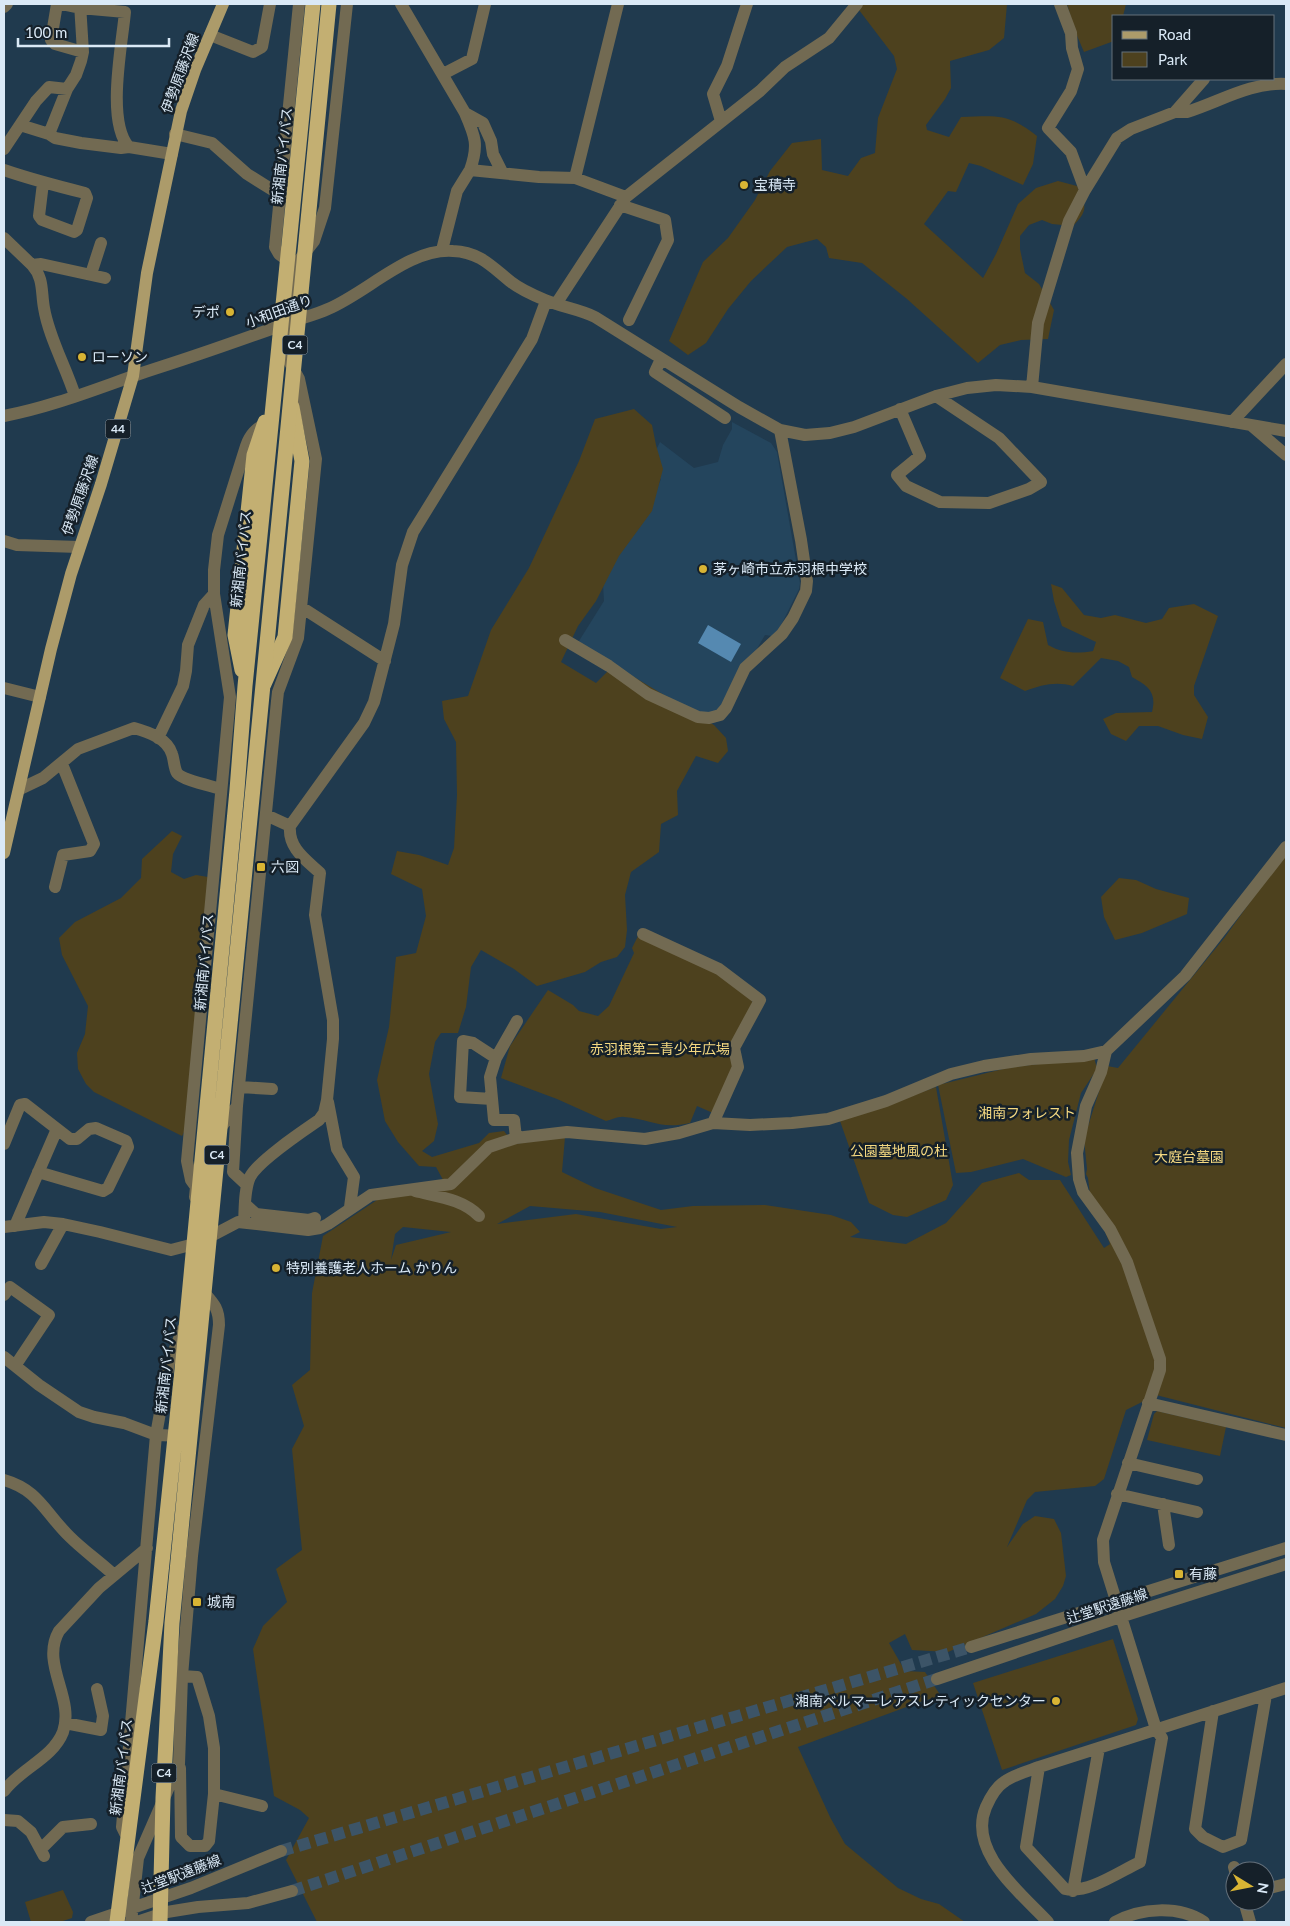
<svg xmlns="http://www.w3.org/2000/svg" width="1290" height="1926" font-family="Lato,'Noto Sans JP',sans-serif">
	<rect width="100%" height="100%" fill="#203a4e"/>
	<path fill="#24455d" d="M 732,422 L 771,443 L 777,452 L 800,583 L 799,589 L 779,629 L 772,636 L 765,635 L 722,708 L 710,715 L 700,714 L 650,691 L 581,647 L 579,641 L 604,601 L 603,584 L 615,555 L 646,513 L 661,479 L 647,469 L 660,442 L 694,468 L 718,462 L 723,445 L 732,429 Z"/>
	<path fill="#4d411e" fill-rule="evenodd" d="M 861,4 L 1007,4 L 1004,38 L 989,50 L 950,61 L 951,88 L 945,99 L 926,125 L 927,130 L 949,137 L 961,117 C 998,116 1007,113 1037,136 L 1033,164 L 1023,185 L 981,166 L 969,163 L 956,192 L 948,191 L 924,224 L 983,278 L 996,254 L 1018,204 L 1036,188 L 1058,181 L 1077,186 C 1086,205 1089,210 1073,226 L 1052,224 L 1042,220 L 1029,225 L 1020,236 L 1020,249 L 1025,273 L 1039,284 L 1054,310 L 1048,339 L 1021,340 L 1000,345 L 978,363 L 907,299 L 862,263 L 829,258 L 826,247 L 817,239 L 787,247 L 751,281 L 728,309 L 706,343 L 688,355 L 669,341 L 703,262 L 728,238 L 755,200 L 770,171 L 792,143 L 821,139 L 822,170 L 848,176 L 861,158 L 875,153 L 878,118 L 897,69 L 894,56 L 859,10 Z
		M 1067,4 L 1126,4 L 1123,16 L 1114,16 L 1114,41 L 1084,52 L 1075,31 Z
		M 634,409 L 652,425 L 656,445 L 663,469 L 652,511 L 619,556 L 596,601 L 578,626 L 561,662 L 596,683 L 614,665 L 714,725 L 726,738 L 728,751 L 718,763 L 696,756 L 677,791 L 678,815 L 661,824 L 659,852 L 631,872 L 625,895 L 627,930 L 625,947 L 617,957 L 601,962 L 585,972 L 537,986 L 514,969 L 481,950 L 471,967 L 466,1007 L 458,1033 L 441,1033 L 435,1042 L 429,1074 L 438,1124 L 434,1141 L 422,1151 L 432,1157 L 479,1143 L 489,1133 L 504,1131 L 514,1144 L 565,1137 L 562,1172 L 595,1188 L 661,1210 L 693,1206 L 765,1205 L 831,1215 L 851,1222 L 860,1232 L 850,1237 L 906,1244 L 946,1223 L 982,1183 L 1019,1173 L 1029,1180 L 1060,1180 L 1104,1248 L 1110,1244 L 1090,1194 L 1088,1178 L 1086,1174 L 1087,1169 L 1084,1139 L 1107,1066 L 1118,1068 L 1225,937 L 1286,852 L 1286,1428 L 1156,1395 L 1126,1410 L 1104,1479 L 1095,1486 L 1035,1492 L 1027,1500 L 1007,1547 L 1023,1524 L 1035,1516 L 1054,1519 L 1061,1533 L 1066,1576 L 1063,1586 L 1055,1599 L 1036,1614 L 948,1652 L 912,1650 L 905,1634 L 889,1643 L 905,1671 L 925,1672 L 941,1696 L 920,1702 L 798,1747 L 830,1817 L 845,1844 L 898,1888 L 921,1899 L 939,1904 L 965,1922 L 317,1922 L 286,1860 L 309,1818 L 300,1810 L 274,1796 L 253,1649 L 263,1626 L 287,1602 L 276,1569 L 302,1550 L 292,1449 L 304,1426 L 292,1385 L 310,1370 L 312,1293 L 323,1236 L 380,1198 L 448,1189 L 436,1167 L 419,1166 L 398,1142 L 385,1121 L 377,1080 L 389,1027 L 396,957 L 416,953 L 426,916 L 422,889 L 391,874 L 397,851 L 419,855 L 448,865 L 454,848 L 457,795 L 456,742 L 444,719 L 442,701 L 468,696 L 491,630 L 529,568 L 579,461 L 595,419 ZM 530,1206 L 600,1212 L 677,1227 L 661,1229 L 576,1214 L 497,1224 ZM 403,1227 L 451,1232 L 396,1245 L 391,1260 L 395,1234 Z
		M 1051,584 L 1062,588 L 1084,615 L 1101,618 L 1115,615 L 1146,623 L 1162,619 L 1169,608 L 1194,604 L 1218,616 L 1194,686 L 1194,695 L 1208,717 L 1202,739 L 1183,735 L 1158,726 L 1139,726 L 1126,741 L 1111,734 L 1103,719 L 1116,713 L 1152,712 C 1157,692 1148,686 1132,677 L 1129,667 L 1118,661 L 1101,658 L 1073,686 C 1056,681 1041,685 1025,691 L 1000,678 L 1028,619 L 1043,622 L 1048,645 C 1062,653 1076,654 1093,651 L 1096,642 L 1062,626 L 1054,601 Z
		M 172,831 L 182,836 L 173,854 L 171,872 L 184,879 L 196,875 L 208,877 L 185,1130 L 182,1136 L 94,1092 L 86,1084 L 78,1069 L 77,1053 L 85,1034 L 88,1006 L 62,955 L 59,938 L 75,922 L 121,898 L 141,878 L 142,859 Z
		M 1119,878 L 1136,880 L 1156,889 L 1189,898 L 1187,914 L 1142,933 L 1115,940 L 1104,917 L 1101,897 Z
		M 638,936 L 719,974 L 752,1000 L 752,1008 L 733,1066 L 713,1113 L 697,1106 L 690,1123 C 660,1130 651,1119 624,1117 C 619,1116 611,1120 606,1121 L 557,1099 L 501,1078 L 510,1046 L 548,990 L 573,1005 L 579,1011 L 598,1016 L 609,1006 L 634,953 L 632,948 Z
		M 1094,1057 L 1097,1069 L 1081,1093 L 1069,1140 L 1068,1162 L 1071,1175 L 1066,1177 L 1023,1159 L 971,1172 L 956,1173 L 938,1085 L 1007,1068 Z
		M 936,1087 L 953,1185 L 946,1200 L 907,1217 L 893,1215 L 869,1203 L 840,1121 Z
		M 1157,1411 L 1226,1427 L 1220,1456 L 1147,1440 L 1154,1414 Z
		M 1113,1639 L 1138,1719 L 1136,1725 L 1002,1770 L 973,1683 Z
		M 63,1890 L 73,1912 L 72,1918 L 60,1922 L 31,1922 L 25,1902 Z"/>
	<path fill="#5589b1" d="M 708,625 L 741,644 L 731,662 L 698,643 Z"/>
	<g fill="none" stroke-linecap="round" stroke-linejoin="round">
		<path stroke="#3c5467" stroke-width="12" stroke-dasharray="12 6" stroke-linecap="butt" d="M 281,1851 L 971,1647
			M 292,1891 L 937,1679"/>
		<path stroke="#726a52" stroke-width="12" d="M 57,4 L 51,40 L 55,44 L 83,52
			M 61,4 L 80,8 L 125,12 C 122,45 106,122 129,147
			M 401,4 L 465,113 L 483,123 L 491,141 L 493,154 L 502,172
			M 1060,4 L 1071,33 L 1072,48 L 1078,69 L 1071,91 L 1048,128 L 1071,152 L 1085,190
			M 4,7 L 7,4
			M 210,35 L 253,52 L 262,47 L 270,4
			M 443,74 L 472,59 L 485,4
			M 1175,112 L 1204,79
			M 465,113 C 475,136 479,145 470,170
			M 721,121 L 713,94 L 727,66 L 747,4
			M 20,125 L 49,134 L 55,138 L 81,143 L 121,148 L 129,147 L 172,154
			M 49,134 L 67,89
			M 175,134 L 212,143 L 247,174 L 279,194
			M 4,149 L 36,101 L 49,87 L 67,89 L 76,75 L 81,61 L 83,52 L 80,4
			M 4,170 C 30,179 57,186 85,193 L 87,198 L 77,230 L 74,232 L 42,220 L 39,216 L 43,183
			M 575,178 L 618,4
			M 620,205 L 665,220 L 668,240 L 629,320
			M 4,238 L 32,265 L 41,264 L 105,278
			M 442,250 L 457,191 L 470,170 L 539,177 L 575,178 L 626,197
			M 293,264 L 279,254 L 275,247 L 299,4
			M 32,265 C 44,278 41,292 44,308 C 49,338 66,367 75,396
			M 91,274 L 101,243
			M 556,304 L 626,197 L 760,91 L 785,67 L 829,38 L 857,4
			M 661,359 L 655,372 L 725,418
			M 1032,387 L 1038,323 L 1069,221 L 1085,190 L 1117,138 L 1131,129 L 1175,112 L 1187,112 C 1219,102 1251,82 1286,84
			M 900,409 L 920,456 L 897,475 L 906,486 L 940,502 L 989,503 L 1029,489 L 1041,482 L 999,438 L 936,396
			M 4,416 C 52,407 98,388 145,372 C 193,357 241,340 288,323 C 301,318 315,315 328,309 C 368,292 409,248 453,251 C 480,252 492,267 511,282 C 521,290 533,295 545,300 C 561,307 579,309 595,317 L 739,407 L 780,430 L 805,435 L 830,433 L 854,427 L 936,396 L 967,388 L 996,385 L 1032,387 L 1286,431
			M 1232,422 L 1286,364
			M 1252,426 L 1286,455
			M 4,541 L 17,545 L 79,547
			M 301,607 L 385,661
			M 565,640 L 609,666 L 648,694 L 698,717 L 709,718 L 720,715 L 726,708 L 745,668 L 782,634 L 793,618 L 806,591 L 807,581 L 801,540 L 780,430
			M 4,688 L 40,697
			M 158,738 L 183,686 L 186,671 L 188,645 L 204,605 L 214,594
			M 20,789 L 43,778 L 78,749 L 134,728 C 148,732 167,738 172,754 C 174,759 174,768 177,773 C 182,780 212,786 221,789
			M 266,815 L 290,826
			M 55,887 L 63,855 L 90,851 L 94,844 L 62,764
			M 643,934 L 719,969 L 760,1000 L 734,1048 L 738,1067 L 713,1123
			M 240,1087 L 272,1089
			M 492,1099 L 460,1097 L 463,1041 L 473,1043 L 496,1058
			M 328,1102 L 337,1149 L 354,1177 L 350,1207
			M 237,1106 L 233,1172 L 247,1185
			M 219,1130 L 237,1106 L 277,701 L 278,692 L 298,638 L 316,459 L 299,379 L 288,359 L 288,323 L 297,263 L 314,241 L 325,208 L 347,4
			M 516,1138 L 514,1120 L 494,1120 L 490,1077 L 496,1058 L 517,1021
			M 4,1144 L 20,1105 L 25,1104 L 70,1139 L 77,1139 L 89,1129 L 96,1128 L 126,1141 L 128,1147 L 108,1188 L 103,1191 L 38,1172
			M 415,1191 C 439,1197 462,1199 479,1216
			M 195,1197 L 196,1187 L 191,1180 L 187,1161 L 230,697 L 214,594 L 214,570 L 218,535 L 246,446 C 250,434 256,429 267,422
			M 246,1205 L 256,1214 L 309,1220 L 315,1218
			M 244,1222 C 245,1208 244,1190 250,1177 C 258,1161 303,1131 319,1120 L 324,1113 L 327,1100 L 333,1039 L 333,1020 L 315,915 L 320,873 C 305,859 288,848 290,826 L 364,723 L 374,702 L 394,624 L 402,565 L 413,532 L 532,339 L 546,301
			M 15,1226 L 57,1129
			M 4,1227 L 44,1222 L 63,1224 L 100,1232 L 171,1250 L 198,1243 L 238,1222 L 308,1230 L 320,1228 L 328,1224 L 371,1195 L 451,1184 L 489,1147 L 516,1138 L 567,1132 L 645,1139 L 679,1133 L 713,1123 L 750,1125 L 792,1123 L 828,1119 L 886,1101 L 951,1074 L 984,1066 L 1031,1059 L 1084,1056 L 1106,1051
			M 41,1264 L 63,1224
			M 4,1295 L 10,1287 L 49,1315 L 15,1366
			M 4,1357 L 39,1385 L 79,1412 L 94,1417 L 124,1423 L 156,1435 L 185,1436
			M 1148,1403 L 1286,1435
			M 1128,1463 L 1197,1479
			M 4,1480 C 39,1490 45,1513 70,1537 C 83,1550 100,1562 114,1575
			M 1117,1494 L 1197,1512
			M 1163,1504 L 1169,1545
			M 971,1647 L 1286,1548
			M 182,1676 L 197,1677 L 209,1716 L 214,1748 L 214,1794 L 262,1806
			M 937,1679 L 1120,1617 L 1286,1564
			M 1213,1711 L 1195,1829 L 1203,1837 L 1223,1847 L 1241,1840 L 1266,1695
			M 65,1723 L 101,1730 L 103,1716 L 97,1689
			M 1039,1767 L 1026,1847 L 1065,1889 C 1088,1894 1119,1872 1140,1862 L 1162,1738 L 1156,1729 L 1104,1562 L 1103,1540 L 1160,1370 L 1160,1359 L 1127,1262 L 1110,1229 L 1083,1192 L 1079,1179 L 1077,1153 L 1086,1106 L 1101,1072 L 1106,1051 L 1185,976 L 1286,847
			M 180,1768 L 181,1837 L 190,1846 L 205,1846 L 209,1841 L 214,1794
			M 4,1791 C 20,1769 53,1758 63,1732 C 75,1698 40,1664 59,1631 L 99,1588 L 147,1548
			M 4,1820 L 18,1821 L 31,1832 L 44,1856
			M 125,1833 L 122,1827 L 156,1435 L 169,1363 L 183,1329
			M 41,1849 L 63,1827 L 91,1824
			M 1234,1867 L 1235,1871
			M 1265,1889 L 1286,1884
			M 1073,1891 L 1099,1748
			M 1244,1901 L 1250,1922
			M 91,1922 L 191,1888 L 281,1851
			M 131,1922 L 138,1858 L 179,1764 L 182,1676 L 192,1556 L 219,1325 C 219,1306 212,1302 200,1288
			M 137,1922 L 167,1912 L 198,1907 L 248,1903 L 292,1891
			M 1048,1922 C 1021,1893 967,1851 986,1807 C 990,1798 996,1787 1004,1782 C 1013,1775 1028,1771 1039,1767 L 1286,1688
			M 1115,1922 C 1140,1908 1179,1905 1204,1922"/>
		<path stroke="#ac9b6a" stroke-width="12" d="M 4,853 L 51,649 L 71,574 L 101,484 L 133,376 L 147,273 L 181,111 L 195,70 L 223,4"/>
		<path stroke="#c3af72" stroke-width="15" d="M 264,684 L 285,637 L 302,461 L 292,407"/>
		<path stroke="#c3af72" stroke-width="15" d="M 242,670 L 235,635 L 254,455 L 265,422
			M 117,1922 L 156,1621 L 183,1360 L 237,790 L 245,686 L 313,4
			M 160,1922 L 163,1798 L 172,1623 L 329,4"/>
	</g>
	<g fill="#d8b434" stroke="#152029" stroke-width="2">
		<circle cx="744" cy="185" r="5"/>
		<circle cx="230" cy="312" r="5"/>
		<circle cx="82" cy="357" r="5"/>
		<circle cx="703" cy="569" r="5"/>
		<rect x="256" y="862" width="10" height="10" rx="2.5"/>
		<circle cx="276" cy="1268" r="5"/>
		<rect x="1174" y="1569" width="10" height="10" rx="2.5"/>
		<rect x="192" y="1597" width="10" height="10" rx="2.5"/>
		<circle cx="1056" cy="1701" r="5"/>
	</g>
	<g text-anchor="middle" stroke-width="5" stroke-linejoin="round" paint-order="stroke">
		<g fill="#152029" stroke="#9fadb8" stroke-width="1">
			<rect x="282.5" y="335.5" width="25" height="19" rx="4"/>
			<rect x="105.5" y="419.5" width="25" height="19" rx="4"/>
			<rect x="204.5" y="1145.5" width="25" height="19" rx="4"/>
			<rect x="151.5" y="1763.5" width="25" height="19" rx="4"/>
		</g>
		<g font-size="12" font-weight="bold" fill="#dae9f6">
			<text x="295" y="349">C4</text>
			<text x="118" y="433">44</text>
			<text x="217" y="1159">C4</text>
			<text x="164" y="1777">C4</text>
		</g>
		<g font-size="14" fill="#dae9f6" stroke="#152029">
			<text transform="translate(180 73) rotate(-70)" y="5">伊勢原藤沢線</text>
			<text transform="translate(282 156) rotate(-84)" y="5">新湘南バイパス</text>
			<text transform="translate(279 311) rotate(-20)" y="5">小和田通り</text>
			<text transform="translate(80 495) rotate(-71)" y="5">伊勢原藤沢線</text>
			<text transform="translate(241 559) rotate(-84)" y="5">新湘南バイパス</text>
			<text transform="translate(204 962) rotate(-85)" y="5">新湘南バイパス</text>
			<text transform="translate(166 1365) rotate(-84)" y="5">新湘南バイパス</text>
			<text transform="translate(1107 1606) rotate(-18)" y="5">辻堂駅遠藤線</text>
			<text transform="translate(121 1767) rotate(-83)" y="5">新湘南バイパス</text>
			<text transform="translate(181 1874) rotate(-21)" y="5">辻堂駅遠藤線</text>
		</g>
		<g font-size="14" fill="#dae9f6" stroke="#152029" text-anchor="start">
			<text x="754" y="190">宝積寺</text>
			<text x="220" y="317" text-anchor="end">デポ</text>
			<text x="92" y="362">ローソン</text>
			<text x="713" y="574">茅ヶ崎市立赤羽根中学校</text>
			<text x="271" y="872">六図</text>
			<text x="286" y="1273">特別養護老人ホーム かりん</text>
			<text x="1189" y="1579">有藤</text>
			<text x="207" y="1607">城南</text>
			<text x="1046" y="1706" text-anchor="end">湘南ベルマーレアスレティックセンター</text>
		</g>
		<g font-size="14" fill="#f4d880" stroke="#152029">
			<text x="660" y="1054">赤羽根第二青少年広場</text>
			<text x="1027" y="1118">湘南フォレスト</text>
			<text x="899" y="1156">公園墓地風の杜</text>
			<text x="1189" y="1162">大庭台墓園</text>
		</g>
	</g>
	<rect width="1290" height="1926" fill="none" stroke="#dae9f6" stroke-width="10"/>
	<rect x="1112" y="15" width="162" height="65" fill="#152029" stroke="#64707b"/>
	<rect x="1122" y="31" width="25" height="8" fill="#ac9b6a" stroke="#64707b"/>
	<text x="1158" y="40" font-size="15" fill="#dae9f6">Road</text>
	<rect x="1122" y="52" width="25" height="15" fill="#4d411e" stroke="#64707b"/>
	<text x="1158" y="65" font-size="15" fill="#dae9f6">Park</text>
	<g transform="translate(1250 1886) rotate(100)"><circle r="24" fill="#152029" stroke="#64707b"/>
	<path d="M0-4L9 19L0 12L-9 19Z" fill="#d8b434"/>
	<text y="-8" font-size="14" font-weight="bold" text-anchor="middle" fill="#dae9f6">N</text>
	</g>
	<path d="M18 38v8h151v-8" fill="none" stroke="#dae9f6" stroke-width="2.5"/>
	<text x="25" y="38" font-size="15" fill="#dae9f6" stroke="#152029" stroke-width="4" paint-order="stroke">100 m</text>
</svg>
